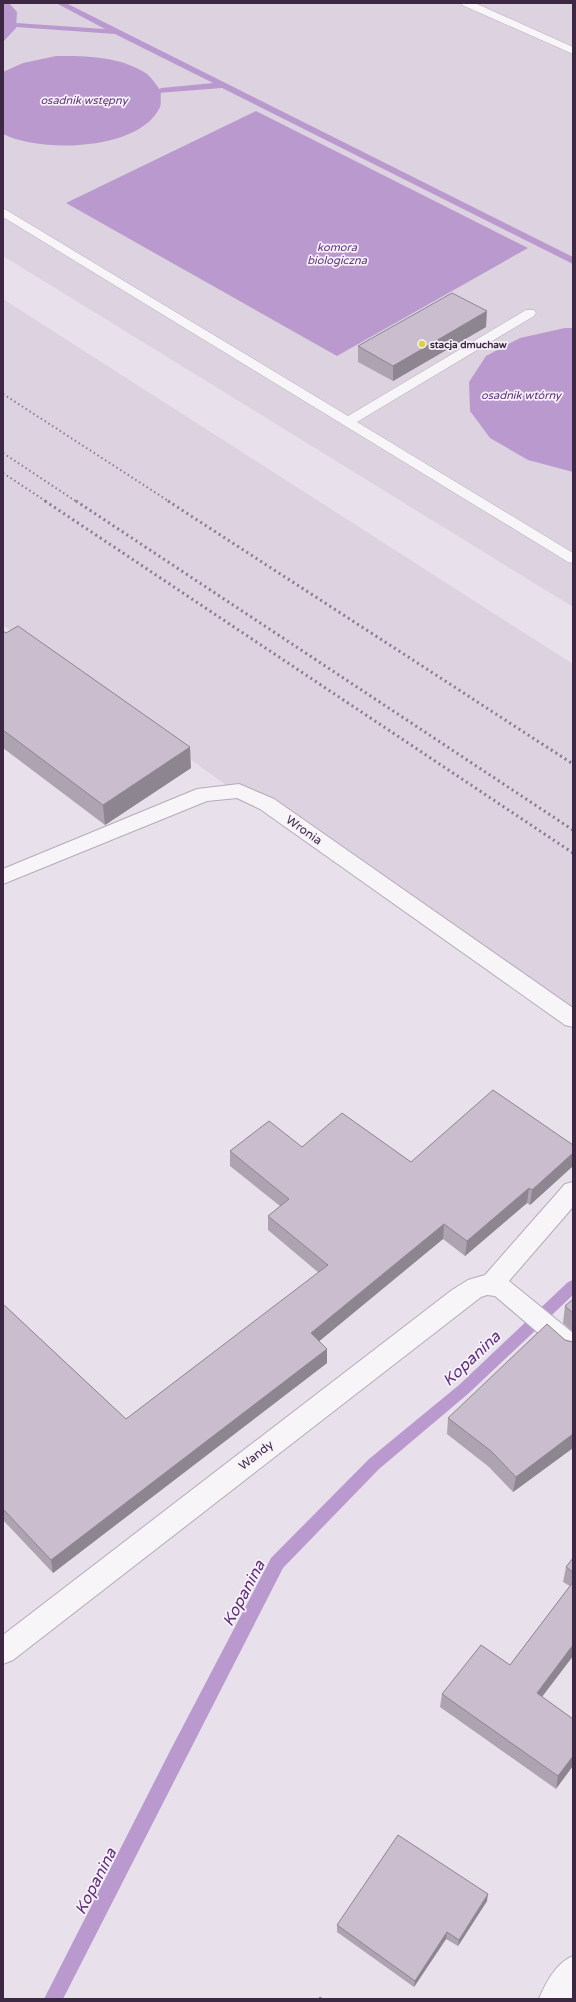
<svg xmlns="http://www.w3.org/2000/svg" width="576" height="2002" font-family="'Varela Round',sans-serif">
	<rect width="100%" height="100%" fill="#e8e1eb"/>
	<path fill="#ddd3e0" d="M 3,3 L 573,3 L 573,607 L 3,256 Z
		M 3,299 L 573,664 L 573,1018 L 226,785 L 3,625 Z"/>
	<path fill="#ba9ace" d="M 3,3 L 9,3 L 17,12 L 16,28 L 3,42 Z
		M 56,56 C 87,56 120,56 147,74 C 152,78 157,86 161,91 C 160,96 162,105 159,109 C 137,151 40,153 3,134 L 3,72 L 23,63 Z
		M 256,111 L 528,248 L 337,356 L 66,203 Z
		M 565,328 L 573,328 L 573,472 L 528,460 L 490,438 L 470,411 L 469,382 L 486,356 L 520,338 Z"/>
	<g fill="none" stroke-linecap="round" stroke-linejoin="round">
		<path fill="#ba9ace" fill-rule="evenodd" d="M 56,3 L 66,3 L 573,257 L 573,264 L 222,88 L 158,93 L 157,91 L 161,88 L 213,83 L 115,34 L 16,27 L 12,25 L 16,23 L 105,29 Z
			M 573,1280 L 573,1295 L 469,1393 L 379,1469 L 283,1568 L 63,1999 L 44,1999 L 170,1751 L 271,1558 L 369,1459 L 459,1385 L 568,1282 Z"/>
		<defs>
			<path id="service" d="M 461,3 L 475,3 L 573,47 L 573,54 L 462,5 Z
				M 3,208 L 348,416 L 526,310 L 534,310 L 536,313 L 534,316 L 357,422 L 573,553 L 573,563 L 568,562 L 3,217 Z"/>
			<path id="minor" d="M 239,784 L 274,799 L 573,1008 L 573,1027 L 565,1025 L 260,809 L 237,798 L 207,801 L 3,884 L 3,869 L 197,789 Z
				M 573,1182 L 573,1207 L 509,1281 L 573,1333 L 573,1358 L 564,1355 L 495,1296 L 487,1295 L 481,1297 L 13,1660 L 3,1664 L 3,1635 L 452,1290 L 468,1280 L 485,1275 L 565,1184 Z
				M 573,1956 L 572,1999 L 539,1999 C 546,1982 556,1963 573,1956 Z"/>
		</defs>
		<use href="#service" stroke="#b5aab9" stroke-width="1"/>
		<use href="#minor" stroke="#b5aab9" stroke-width="2"/>
		<use href="#service" fill="#f8f5f9" fill-rule="evenodd"/>
		<use href="#minor" fill="#f8f5f9" fill-rule="evenodd"/>
		<path stroke="#8e7996" stroke-width="2" stroke-dasharray="1.5 3" stroke-linecap="butt" d="M 3,394 L 170,502
			M 3,453 L 77,502
			M 3,473 L 47,502"/>
		<path stroke="#8e7996" stroke-width="3" stroke-dasharray="2 3.5" stroke-linecap="butt" d="M 45,501 L 573,853
			M 76,501 L 573,830
			M 168,501 L 573,764"/>
	</g>
	<path fill="#aea3b1" d="M 486,327 L 393,381 L 358,362 L 358,346 Z
		M 3,631 L 191,768 L 105,825 L 3,748 Z
		M 573,1145 L 573,1166 L 530,1205 L 527,1203 L 465,1256 L 443,1239 L 319,1341 L 327,1349 L 327,1363 L 53,1573 L 3,1520 L 3,1304 L 126,1419 L 319,1273 L 268,1230 L 268,1216 L 280,1206 L 230,1166 L 230,1151 L 302,1147 L 411,1162 Z
		M 573,1299 L 573,1332 L 563,1323 L 565,1306 Z
		M 565,1340 L 573,1342 L 573,1448 L 513,1492 L 489,1467 L 447,1434 L 448,1418 Z
		M 573,1558 L 573,1656 L 542,1697 L 573,1719 L 556,1789 L 440,1707 L 442,1694 L 510,1665 L 570,1586 L 563,1582 L 566,1567 Z
		M 487,1901 L 458,1946 L 446,1939 L 414,1987 L 337,1932 L 337,1925 Z"/>
	<path fill="#8d8590" d="M 487,311 L 486,327 L 393,381 L 393,366 Z
		M 190,747 L 191,768 L 105,825 L 103,805 Z
		M 573,1153 L 573,1166 L 530,1205 L 532,1190 Z
		M 529,1188 L 527,1203 L 465,1256 L 467,1241 Z
		M 444,1224 L 443,1239 L 311,1348 L 311,1333 Z
		M 327,1349 L 327,1363 L 53,1573 L 51,1560 Z
		M 573,1434 L 573,1448 L 513,1492 L 516,1477 Z
		M 573,1645 L 573,1656 L 534,1707 L 537,1693 Z
		M 573,1756 L 573,1766 L 556,1789 L 558,1776 Z
		M 488,1894 L 487,1901 L 458,1946 L 459,1940 Z
		M 447,1932 L 446,1939 L 414,1987 L 415,1981 Z"/>
	<path fill="#cabece" stroke="#8d8590" d="M 452,293 L 487,311 L 393,366 L 358,346 Z
		M 18,626 L 190,747 L 103,805 L 3,730 L 3,631 L 6,633 Z
		M 493,1090 L 573,1145 L 573,1153 L 532,1190 L 529,1188 L 467,1241 L 444,1224 L 311,1333 L 327,1349 L 51,1560 L 3,1509 L 3,1304 L 126,1419 L 328,1265 L 268,1216 L 289,1199 L 230,1151 L 269,1121 L 302,1147 L 342,1113 L 411,1162 Z
		M 573,1299 L 573,1313 L 565,1306 Z
		M 547,1324 L 565,1340 L 573,1342 L 573,1434 L 516,1477 L 491,1451 L 448,1418 Z
		M 573,1558 L 573,1572 L 566,1567 Z
		M 573,1582 L 573,1645 L 537,1693 L 573,1719 L 573,1756 L 558,1776 L 442,1694 L 481,1645 L 510,1665 Z
		M 398,1835 L 488,1894 L 459,1940 L 447,1932 L 415,1981 L 337,1925 Z
		M 320,1997 L 323,1999 L 318,1999 Z"/>
	<circle fill="#d9d13d" stroke="#f6f1f8" stroke-width="1.5" cx="422" cy="344" r="4"/>
	<g text-anchor="middle" stroke-width="3.5" stroke-linejoin="round" paint-order="stroke">
		<g font-size="10" font-weight="bold" fill="#3d2844" stroke="#f6f1f8" text-anchor="start">
			<text x="430" y="348">stacja dmuchaw</text>
		</g>
		<g font-size="11" font-style="italic" fill="#612e7c" stroke="#f6f1f8">
			<text x="84" y="104">osadnik wstępny</text>
			<text x="337" y="251">komora<tspan x="337" dy="13">biologiczna</tspan></text>
			<text x="521" y="399">osadnik wtórny</text>
		</g>
		<g font-size="12" fill="#3d2844" stroke="#f6f1f8">
			<text transform="translate(304 830) rotate(35)" y="4">Wronia</text>
			<text transform="translate(256 1455) rotate(-38)" y="4">Wandy</text>
		</g>
		<g font-size="16" font-style="italic" fill="#612e7c" stroke="#f6f1f8">
			<text transform="translate(471 1358) rotate(-43)" y="6">Kopanina</text>
			<text transform="translate(243 1593) rotate(-62)" y="6">Kopanina</text>
			<text transform="translate(95 1881) rotate(-63)" y="6">Kopanina</text>
		</g>
	</g>
	<rect width="576" height="2002" fill="none" stroke="#3d2844" stroke-width="8"/>
</svg>
